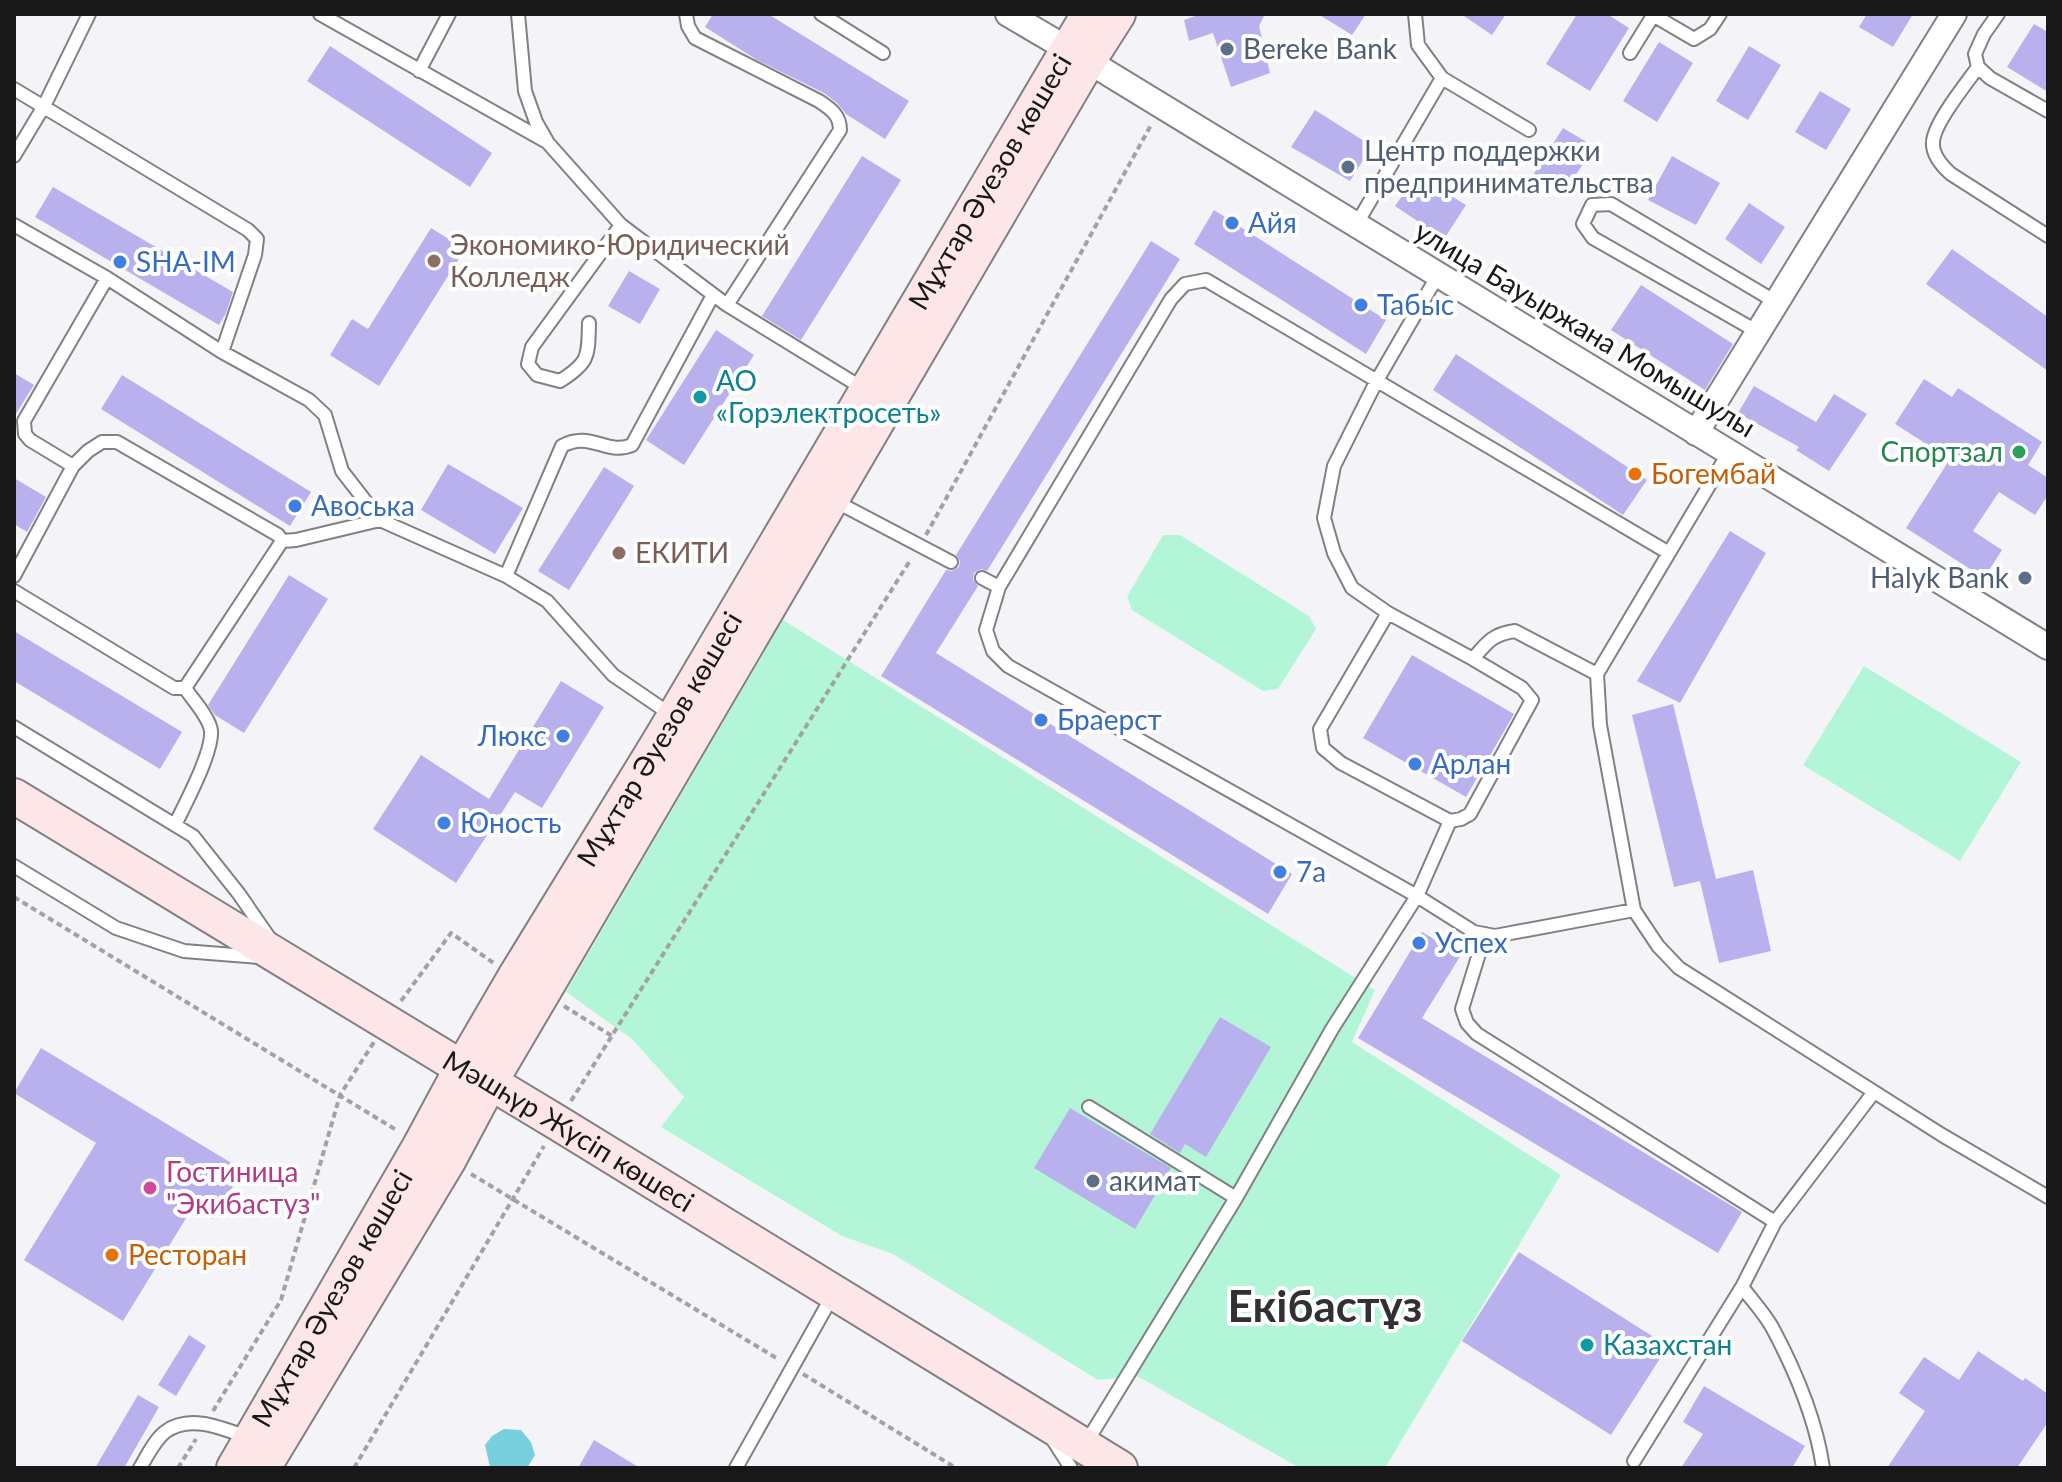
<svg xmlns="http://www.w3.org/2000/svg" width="2062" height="1482" font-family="Lato,sans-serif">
	<rect width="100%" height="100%" fill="#f4f4f8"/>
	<path fill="#b3f6d7" d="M 1163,535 L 1180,535 L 1309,616 L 1316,629 L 1278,689 L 1263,691 L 1132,610 L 1127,597 Z
		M 783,620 L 1375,990 L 1352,1042 L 1561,1175 L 1385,1468 L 1300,1468 L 1137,1376 L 1098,1380 L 893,1254 L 842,1236 L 661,1127 L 684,1097 L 632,1039 L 566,992 Z
		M 1864,666 L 2021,762 L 1960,861 L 1803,765 Z"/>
	<path fill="#78d0de" d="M 504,1429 L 521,1430 L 531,1442 L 535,1455 L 527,1468 L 490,1467 L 485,1445 L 492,1436 Z"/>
	<path fill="#b9b1ee" d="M 713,14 L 768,14 L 909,101 L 885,139 L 846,114 L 837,103 L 824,93 L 757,60 L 705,27 Z
		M 1201,14 L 1265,14 L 1259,26 L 1270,73 L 1231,87 L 1213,33 L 1189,41 L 1184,20 Z
		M 1318,14 L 1366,14 L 1352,35 Z
		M 1461,14 L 1506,14 L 1492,35 Z
		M 1577,14 L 1607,14 L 1629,28 L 1590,91 L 1546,64 Z
		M 1867,14 L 1913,14 L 1893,47 L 1859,27 Z
		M 2034,24 L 2048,32 L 2048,92 L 2007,67 Z
		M 1659,42 L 1693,63 L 1657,122 L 1623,101 Z
		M 330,46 L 492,153 L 470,187 L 307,81 Z
		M 1749,46 L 1781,65 L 1748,120 L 1716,101 Z
		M 1820,91 L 1851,109 L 1826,150 L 1795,132 Z
		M 1315,110 L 1372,146 L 1350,181 L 1291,147 Z
		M 1563,128 L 1595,147 L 1561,196 L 1531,178 Z
		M 862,156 L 901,180 L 801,340 L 762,316 Z
		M 1672,156 L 1720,183 L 1696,225 L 1648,200 Z
		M 1417,175 L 1466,205 L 1444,239 L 1395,206 Z
		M 53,187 L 233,292 L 226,313 L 219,325 L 35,217 Z
		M 1749,203 L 1785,227 L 1761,264 L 1725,239 Z
		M 1214,210 L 1386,320 L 1366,354 L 1194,244 Z
		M 431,228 L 465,249 L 379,386 L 330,355 L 352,319 L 368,329 Z
		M 1151,241 L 1180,259 L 987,571 L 981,569 L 974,573 L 973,579 L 978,586 L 936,653 L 1292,874 L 1268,914 L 881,676 L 946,570 L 952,571 L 959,567 L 960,561 L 956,555 Z
		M 1952,249 L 2048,317 L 2048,371 L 1926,284 Z
		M 629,271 L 660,289 L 640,324 L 608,306 Z
		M 1641,285 L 1733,344 L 1705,390 L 1611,330 Z
		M 716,330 L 754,355 L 684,465 L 646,440 Z
		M 1456,354 L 1647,480 L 1623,515 L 1433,390 Z
		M 14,373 L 34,385 L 14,417 Z
		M 122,375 L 311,492 L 290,526 L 101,409 Z
		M 1924,379 L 1952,397 L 1958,388 L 2042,442 L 2028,465 L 2048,478 L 2048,495 L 2035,515 L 1999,492 L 1973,531 L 2002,550 L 1984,578 L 1906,528 L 1950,459 L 1895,424 Z
		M 1754,386 L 1816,422 L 1834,394 L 1867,414 L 1829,471 L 1796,450 L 1799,447 L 1738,413 Z
		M 448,464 L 523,508 L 495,554 L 421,510 Z
		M 604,467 L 634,486 L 569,590 L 538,571 Z
		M 14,478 L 46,497 L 27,532 L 14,524 Z
		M 1730,531 L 1766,553 L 1680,703 L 1637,681 Z
		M 289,575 L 328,599 L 244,733 L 215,715 L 208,705 Z
		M 14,631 L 182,732 L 160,769 L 14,681 Z
		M 1412,655 L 1514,714 L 1466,797 L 1363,738 Z
		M 561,681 L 604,707 L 542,808 L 515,792 L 456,883 L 373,829 L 421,755 L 489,799 Z
		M 1673,704 L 1716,879 L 1753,870 L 1771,951 L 1719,963 L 1700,881 L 1674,887 L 1632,715 Z
		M 1422,932 L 1461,955 L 1422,1018 L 1742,1212 L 1718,1253 L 1358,1038 Z
		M 1220,1017 L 1271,1047 L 1206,1157 L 1185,1144 L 1180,1153 L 1150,1134 Z
		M 41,1048 L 243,1170 L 213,1219 L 193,1207 L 123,1321 L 24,1260 L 96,1143 L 14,1093 Z
		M 1070,1108 L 1171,1168 L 1135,1229 L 1034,1168 Z
		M 1519,1252 L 1668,1346 L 1611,1435 L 1462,1341 Z
		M 189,1335 L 206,1346 L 176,1396 L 158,1385 Z
		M 1978,1351 L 2023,1381 L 2025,1378 L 2048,1394 L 2048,1422 L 2017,1468 L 1887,1468 L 1925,1411 L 1899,1393 L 1924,1357 L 1959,1380 Z
		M 1704,1386 L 1805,1446 L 1792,1468 L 1681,1468 L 1703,1434 L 1683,1422 Z
		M 138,1395 L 159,1407 L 124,1468 L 95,1468 Z
		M 594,1440 L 640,1468 L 578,1468 Z"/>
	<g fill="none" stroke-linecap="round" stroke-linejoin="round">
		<defs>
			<path id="lane" d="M 320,14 L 547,142
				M 518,14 L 525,91 L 536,122 L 548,143 L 621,225 L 727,305 L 864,389
				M 686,14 L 688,26 L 695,38 L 819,101 C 831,109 840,115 840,130 L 727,305
				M 821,14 L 883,53
				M 1415,14 L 1418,45 L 1442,78 L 1529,130
				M 1998,14 L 1984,34 L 1975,54 L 1978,67 L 1990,78 L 2048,111
				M 1653,15 L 1694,39 L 1710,29 L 1720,14
				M 1630,53 L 1654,14
				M 1978,67 C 1966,84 1934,123 1933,142 C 1932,155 1942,166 1951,174 L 2048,236
				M 419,71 L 449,14
				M 14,89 L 248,230 L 257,239 L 255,255 L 222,352 L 309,400 L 325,415 L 342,471 L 380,520 L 506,576 L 547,601 L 613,675 L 673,716
				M 14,156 L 44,106 L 89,14
				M 14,225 L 107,278 L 222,352
				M 1356,225 L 1442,78
				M 589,323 C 588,356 590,362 560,381 L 537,375 L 528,364 L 532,347 L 621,225
				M 1758,332 L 1593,238 L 1583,224 L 1592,205 L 1611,204 L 1776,302
				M 1729,452 L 1597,674 L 1600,725 L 1634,910 L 1658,946 L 1679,968 L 1942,1135 L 2048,1197
				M 73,466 L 88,451 L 102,442 L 117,442 L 278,535 L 282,541
				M 833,500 L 951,562
				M 14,576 L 73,466 L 30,440 L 25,434 L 24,421 L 107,278
				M 506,576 L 562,446 C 590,430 607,456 632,445 L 713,295
				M 982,578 L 999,587 L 1171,299 L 1185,284 L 1206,280 L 1669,553
				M 999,587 L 986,630 L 993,651 L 1008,666 L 1417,896 L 1474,932 L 1495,936 L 1634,910
				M 14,591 L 174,688 L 185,688
				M 1388,613 L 1320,729 L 1323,748 L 1341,763 L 1450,821
				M 1473,659 C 1487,642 1493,634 1515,631 L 1597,674
				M 14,727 L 193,836 L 239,894 L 270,939
				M 175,825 C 185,804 213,752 211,731 C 210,718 192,699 185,688 L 282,541 L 296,540 L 380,520
				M 14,866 L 116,928 L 184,951 L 260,957
				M 1485,934 L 1462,1009 L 1467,1023 L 1477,1034 L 1775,1222
				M 1089,1107 L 1236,1198
				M 1742,1287 C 1752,1300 1764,1313 1772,1327 C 1795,1370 1816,1419 1823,1468
				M 1053,1440 L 1071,1468
				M 1086,1443 L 1236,1198 L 1332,1029 L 1417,896 L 1450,821 L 1461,819 L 1470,814 L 1532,700 L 1522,688 L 1473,659 L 1388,613 L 1352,588 L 1334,553 L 1324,518 L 1334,466 L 1376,382 L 1438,275
				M 1634,1461 L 1742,1287 L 1775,1222 L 1874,1092
				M 140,1468 C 147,1456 154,1441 165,1432 C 190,1413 224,1429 249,1438
				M 736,1468 L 834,1293"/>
			<path id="street" d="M 1008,14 L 1088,61 L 2048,647
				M 1696,433 L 1954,14"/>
			<g id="secondary">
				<path id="s1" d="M 14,796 L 462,1068 L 490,1082 L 558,1123 L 1120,1468"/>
				<path id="s2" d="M 234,1468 L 420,1146 L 462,1068 L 515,977 L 661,739 L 1089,14"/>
				<path d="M 263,1468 L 448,1161 L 490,1082 L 543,992 L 1088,61 L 1118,14"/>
			</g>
		</defs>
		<use href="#lane" stroke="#818083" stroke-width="16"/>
		<use href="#street" stroke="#818083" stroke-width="28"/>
		<use href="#secondary" stroke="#818083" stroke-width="38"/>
		<path stroke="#a2a2a5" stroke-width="4" stroke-dasharray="6 4" stroke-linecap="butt" d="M 926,535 L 1151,125
			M 14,897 L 398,1131
			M 401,1001 L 451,933 L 495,964
			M 564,1006 L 612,1036
			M 571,1101 L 911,559
			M 471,1174 L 778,1359
			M 803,1374 L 956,1468
			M 213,1411 L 281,1300 L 340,1095 L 374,1042
			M 178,1468 L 196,1439
			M 354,1468 L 544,1146"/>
		<use href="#lane" stroke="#fff" stroke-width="12"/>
		<use href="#street" stroke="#fff" stroke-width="24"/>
		<use href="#secondary" stroke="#fce6e7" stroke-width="34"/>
	</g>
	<g fill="#5c6f8a" stroke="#fff" stroke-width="3">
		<circle cx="1227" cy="49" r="8"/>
		<circle cx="1348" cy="167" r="8"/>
		<circle cx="2025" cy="578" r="8"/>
		<circle cx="1093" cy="1181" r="8"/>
	</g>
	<g fill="#3f7fe0" stroke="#fff" stroke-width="3">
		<circle cx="1232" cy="223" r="8"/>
		<circle cx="120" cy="262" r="8"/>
		<circle cx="1361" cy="305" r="8"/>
		<circle cx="295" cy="506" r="8"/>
		<circle cx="1041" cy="720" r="8"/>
		<circle cx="563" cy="736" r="8"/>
		<circle cx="1415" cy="764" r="8"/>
		<circle cx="444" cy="823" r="8"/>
		<circle cx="1280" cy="872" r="8"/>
		<circle cx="1419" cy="943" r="8"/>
	</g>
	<g fill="#8d6e63" stroke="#fff" stroke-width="3">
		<circle cx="434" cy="261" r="8"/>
		<circle cx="619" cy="553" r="8"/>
	</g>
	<g fill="#0f9aa8" stroke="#fff" stroke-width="3">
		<circle cx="700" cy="397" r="8"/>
		<circle cx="1587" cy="1345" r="8"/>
	</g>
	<circle fill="#2e9e5b" stroke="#fff" stroke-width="3" cx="2019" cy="452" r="8"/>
	<g fill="#e8710a" stroke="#fff" stroke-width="3">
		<circle cx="1635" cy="474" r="8"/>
		<circle cx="112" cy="1255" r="8"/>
	</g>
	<circle fill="#d1479c" stroke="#fff" stroke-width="3" cx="150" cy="1188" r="8"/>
	<g text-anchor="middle" stroke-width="8" stroke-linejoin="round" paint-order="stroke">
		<g font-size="28" fill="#4e5e75" stroke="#fff" text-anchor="start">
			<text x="1243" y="59">Bereke Bank</text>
			<text x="1364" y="161">Центр поддержки<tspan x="1364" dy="32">предпринимательства</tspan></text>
			<text x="2009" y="588" text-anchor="end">Halyk Bank</text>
			<text x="1109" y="1191">акимат</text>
		</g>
		<g font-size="28" fill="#181819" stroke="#fff">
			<text dy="10" stroke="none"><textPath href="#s2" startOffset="1492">Мұхтар Әуезов көшесі</textPath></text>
			<text transform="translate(1585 329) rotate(31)" y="10">улица Бауыржана Момышулы</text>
			<text dy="10" stroke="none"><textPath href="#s2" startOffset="844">Мұхтар Әуезов көшесі</textPath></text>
			<text dy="10" stroke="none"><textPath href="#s1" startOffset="648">Мәшһүр Жүсіп көшесі</textPath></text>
			<text dy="10" stroke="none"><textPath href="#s2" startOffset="196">Мұхтар Әуезов көшесі</textPath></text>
		</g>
		<g font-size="28" fill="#366cbe" stroke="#fff" text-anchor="start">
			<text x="1248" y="233">Айя</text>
			<text x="136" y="272">SHA-IM</text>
			<text x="1377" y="315">Табыс</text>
			<text x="311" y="516">Авоська</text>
			<text x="1057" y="730">Браерст</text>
			<text x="547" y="746" text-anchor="end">Люкс</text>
			<text x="1431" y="774">Арлан</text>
			<text x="460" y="833">Юность</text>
			<text x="1296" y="882">7а</text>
			<text x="1435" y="953">Успех</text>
		</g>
		<g font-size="28" fill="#785e54" stroke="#fff" text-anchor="start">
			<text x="450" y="255">Экономико-Юридический<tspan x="450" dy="32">Колледж</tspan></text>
			<text x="635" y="563">ЕКИТИ</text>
		</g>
		<g font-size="28" fill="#0d838f" stroke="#fff" text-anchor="start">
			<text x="716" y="391">АО<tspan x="716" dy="32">«Горэлектросеть»</tspan></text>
			<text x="1603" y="1355">Казахстан</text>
		</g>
		<g font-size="28" fill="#27864d" stroke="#fff" text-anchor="end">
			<text x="2003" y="462">Спортзал</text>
		</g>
		<g font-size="28" fill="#c56008" stroke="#fff" text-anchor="start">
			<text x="1651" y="484">Богембай</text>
			<text x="128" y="1265">Ресторан</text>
		</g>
		<g font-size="28" fill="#b23c85" stroke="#fff" text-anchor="start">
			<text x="166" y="1182">Гостиница<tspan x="166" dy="32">"Экибастуз"</tspan></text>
		</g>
		<g font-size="44" font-weight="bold" fill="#313033" stroke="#fff">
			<text x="1325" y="1322">Екібастұз</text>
		</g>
	</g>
	<rect width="2062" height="1482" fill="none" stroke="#181819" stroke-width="32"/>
</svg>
